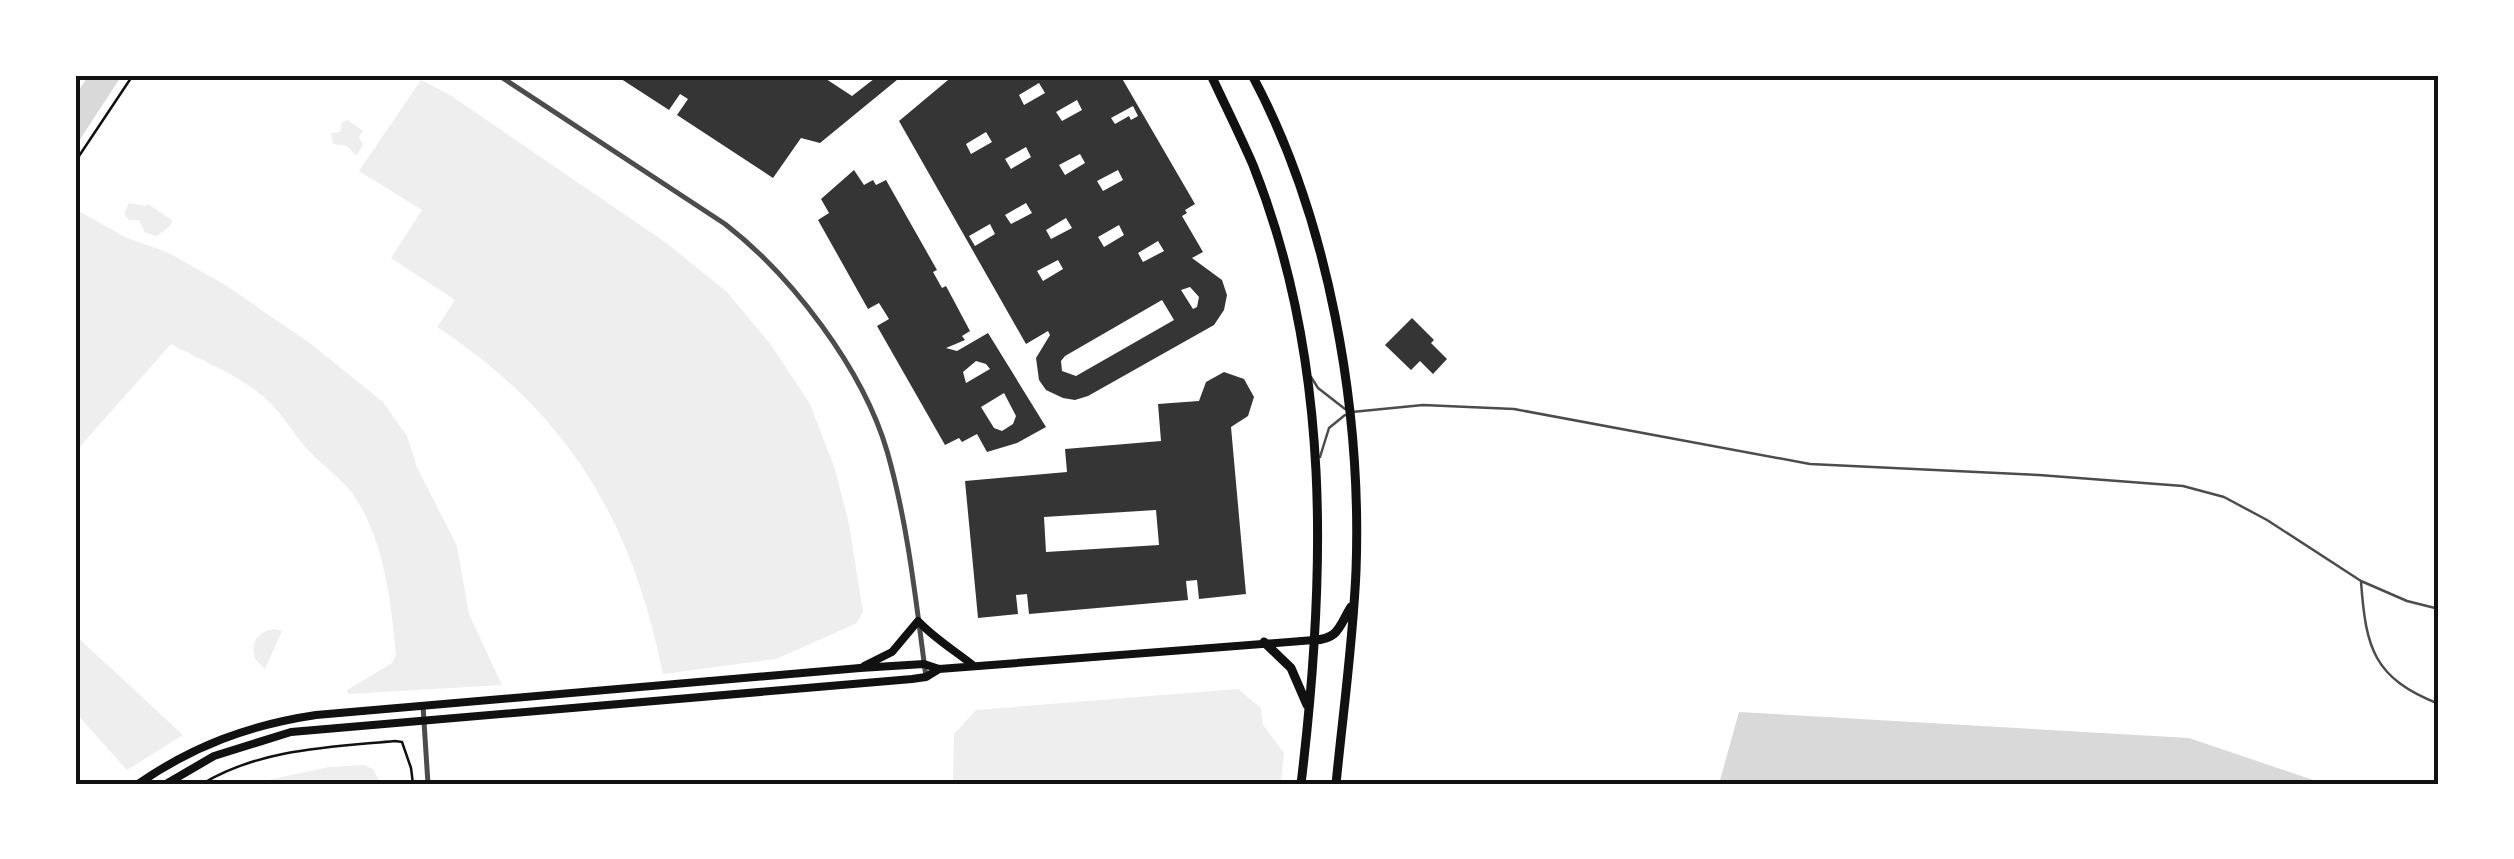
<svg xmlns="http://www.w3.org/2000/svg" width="2514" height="859" font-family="Manrope,sans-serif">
	<rect width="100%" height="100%" fill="#fff"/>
	<path fill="#eee" d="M 421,80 L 450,95 L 665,242 L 727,292 L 771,345 L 810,404 L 835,469 L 849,524 L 863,612 L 857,623 L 776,659 L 663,674 C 632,521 569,414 437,327 L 455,300 L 391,258 L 422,210 L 359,171 Z
		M 348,120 L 363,131 L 359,137 L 363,145 L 356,156 L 347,146 L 333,144 L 331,133 L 340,132 L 342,122 Z
		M 129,203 L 145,206 L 148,204 L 172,220 L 170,226 L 157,236 L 145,233 L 139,220 L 129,220 L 124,214 Z
		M 75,209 L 125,237 L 169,253 L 227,286 L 311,344 L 383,402 L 407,436 L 417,467 L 457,546 L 469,614 L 502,685 L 348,694 L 347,690 L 392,663 L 396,655 C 391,601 384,538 352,493 C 340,477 322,465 308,450 C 296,437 287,421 275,408 C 250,379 204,362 171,344 L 75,452 Z
		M 275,629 L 282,631 L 265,669 L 255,659 C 250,642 258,631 275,629 Z
		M 75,635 L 183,735 L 127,770 L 75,712 Z
		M 1238,689 L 1261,708 L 1263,725 L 1284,753 L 1281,784 L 953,784 L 954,734 L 976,710 Z
		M 364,765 L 373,769 L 381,784 L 249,784 L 329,767 Z"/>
	<path fill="#d9d9d9" d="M 89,75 L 122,75 L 75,147 L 75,96 Z
		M 1739,712 L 2189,738 L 2325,784 L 1719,784 Z"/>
	<path fill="#353535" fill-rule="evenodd" d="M 615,75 L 820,75 L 852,96 L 879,75 L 903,75 L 820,143 L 801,138 L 773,178 L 677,115 L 688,99 L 680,94 L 669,110 Z
		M 954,75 L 1120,75 L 1195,204 L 1185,210 L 1187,213 L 1182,216 L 1203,252 L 1192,258 L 1222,280 L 1227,295 L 1224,310 L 1214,325 L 1088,396 L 1075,400 L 1063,398 L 1046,390 L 1039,380 L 1036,358 L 1050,335 L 1048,331 L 1026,344 L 899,121 ZM 1039,83 L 1045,93 L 1024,105 L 1019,95 ZM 1077,100 L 1082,110 L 1062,121 L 1056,112 ZM 1133,106 L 1138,116 L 1131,120 L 1129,116 L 1115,124 L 1111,118 ZM 986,132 L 992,142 L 971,154 L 966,144 ZM 1026,147 L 1031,157 L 1011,169 L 1005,159 ZM 1080,154 L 1085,163 L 1065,175 L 1059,165 ZM 1118,170 L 1123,180 L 1103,191 L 1097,181 ZM 1026,203 L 1032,213 L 1011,224 L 1005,215 ZM 1066,218 L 1072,228 L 1051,239 L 1046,230 ZM 990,224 L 995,234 L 975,246 L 969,236 ZM 1119,225 L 1124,235 L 1104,247 L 1098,237 ZM 1158,241 L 1164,251 L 1143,262 L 1138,253 ZM 1058,260 L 1063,269 L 1043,281 L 1037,271 ZM 1190,287 L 1199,297 L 1197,307 L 1193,309 L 1181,290 ZM 1162,300 L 1174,320 L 1076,376 L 1062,371 L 1061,361 L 1065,356 Z
		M 854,170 L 864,185 L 873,180 L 876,185 L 886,180 L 937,270 L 933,272 L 942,288 L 946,286 L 970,331 L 962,336 L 965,340 L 946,348 L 957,351 L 988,333 L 1046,427 L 1017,443 L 987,452 L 977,434 L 962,442 L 959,438 L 945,445 L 877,326 L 889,319 L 879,303 L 868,309 L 818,220 L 829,213 L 821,199 ZM 976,361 L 986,364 L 990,369 L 966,383 L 963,372 ZM 1004,393 L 1016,416 L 1013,424 L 1002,431 L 994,428 L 981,407 Z
		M 1412,318 L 1434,340 L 1431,343 L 1447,359 L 1433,374 L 1420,361 L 1411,370 L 1385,345 Z
		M 1224,372 L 1244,379 L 1254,397 L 1248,416 L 1231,427 L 1246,594 L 1199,599 L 1197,580 L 1186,581 L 1188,600 L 1029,614 L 1027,594 L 1016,595 L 1018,614 L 978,618 L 965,481 L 1067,472 L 1065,449 L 1161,441 L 1158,404 L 1199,401 L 1206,382 ZM 1156,510 L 1159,545 L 1046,552 L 1044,517 Z"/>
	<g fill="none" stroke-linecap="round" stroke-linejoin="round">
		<path stroke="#111" stroke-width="2.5" d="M 75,162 L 133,75
			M 202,784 C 259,749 331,747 395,741 L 402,742 L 411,768 L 413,784"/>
		<path stroke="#4c4c4c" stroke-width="2.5" d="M 1311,377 L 1318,388 L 1345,409
			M 1352,412 L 1423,405 L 1514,409 L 1810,464 L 2039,475 L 2183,486 L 2224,497 L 2267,520 L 2361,581 L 2407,601 L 2439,609
			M 1320,457 L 1329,428 L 1345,415
			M 2361,582 C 2366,648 2373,678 2439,704"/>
		<path stroke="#4c4c4c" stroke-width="5" d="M 498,75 L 725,224 C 792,276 863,369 887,451 C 908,524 916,602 926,677
			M 423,706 L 428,784"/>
		<path stroke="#111" stroke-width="8" d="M 864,666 L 892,652 L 918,621 C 935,639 954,650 974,666
			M 138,784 C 193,746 249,725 316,715 L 860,668 L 924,664 L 939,669 L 1314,640
			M 166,784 L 214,756 L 291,732 L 912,679 L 926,677 L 939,669"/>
		<path stroke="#111" stroke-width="9" d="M 1211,75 C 1225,105 1240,135 1253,165 C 1332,363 1326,577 1301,784
			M 1252,75 C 1329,219 1362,409 1356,571 C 1353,642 1343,713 1336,784
			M 1314,640 C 1339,639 1339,626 1351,607
			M 1264,642 L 1291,668 L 1307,705"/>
	</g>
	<rect width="2514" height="859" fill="none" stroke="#ffffff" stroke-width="155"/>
	<rect x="78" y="78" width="2358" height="704" fill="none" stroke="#111" stroke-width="4"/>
</svg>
